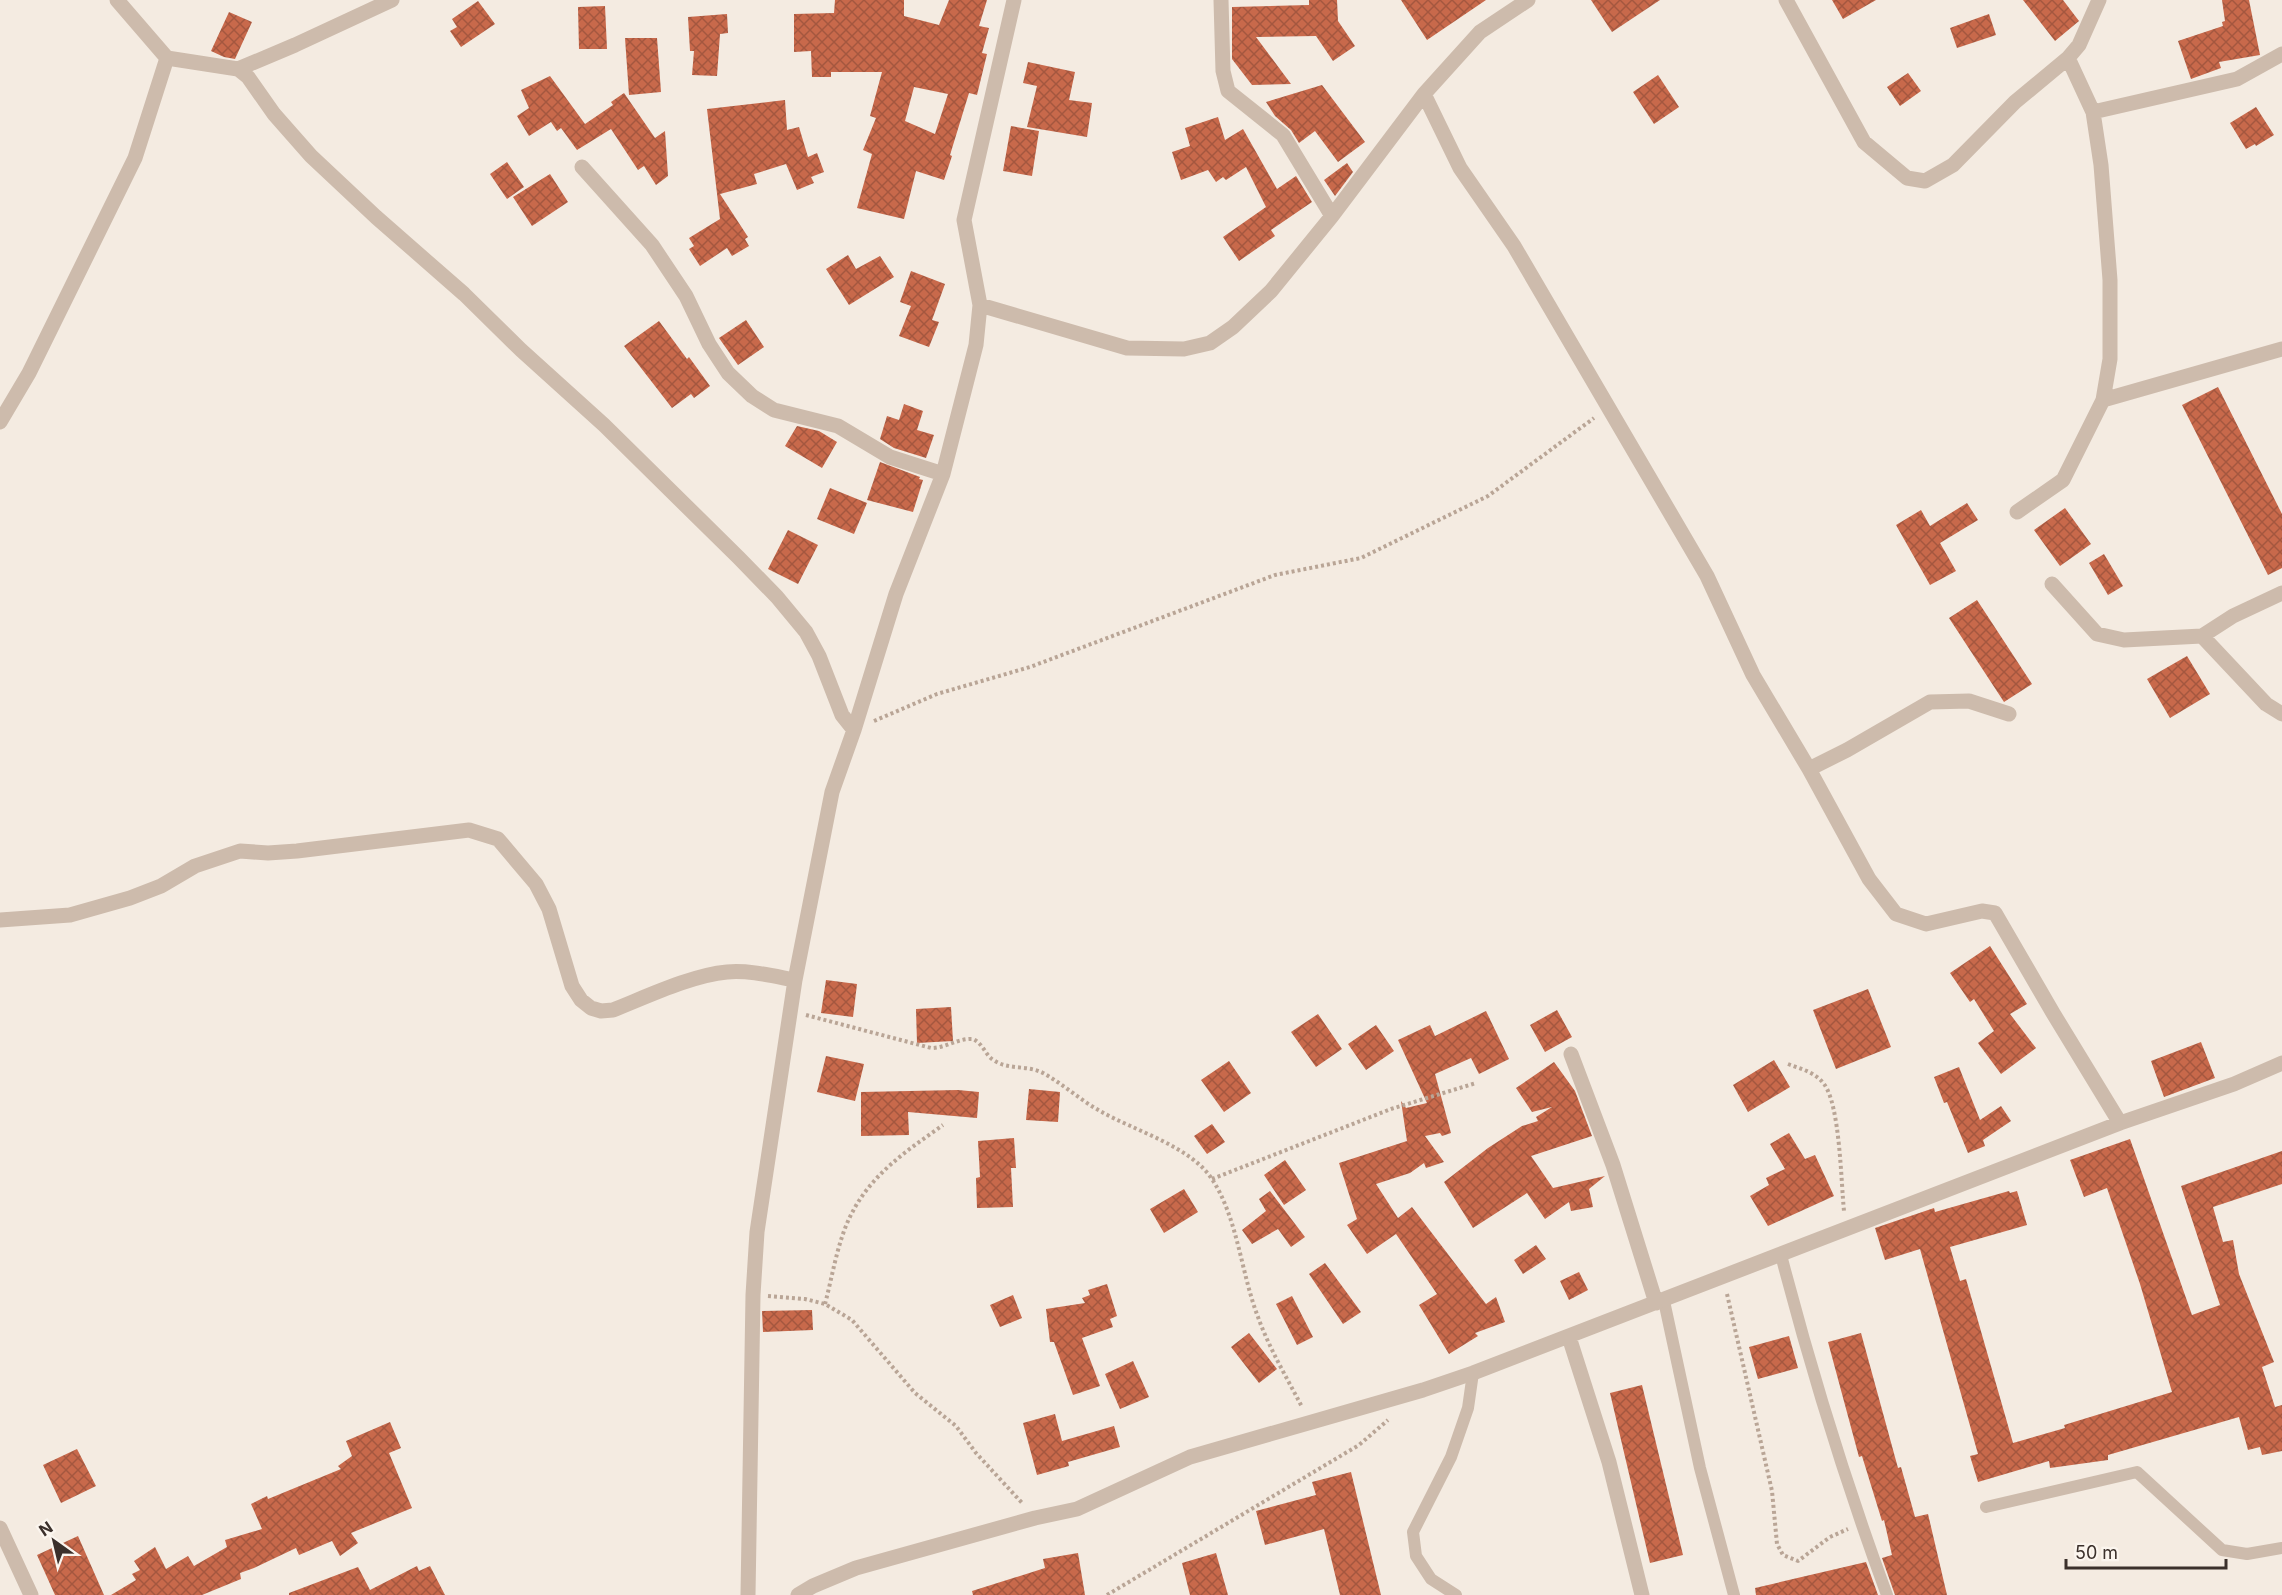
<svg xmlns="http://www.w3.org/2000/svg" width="2282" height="1595" font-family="Inter,sans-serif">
	<defs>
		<pattern id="building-cross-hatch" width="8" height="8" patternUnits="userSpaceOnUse" patternTransform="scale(1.5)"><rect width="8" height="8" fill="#c8694b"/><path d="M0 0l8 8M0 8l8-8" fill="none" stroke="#a4573f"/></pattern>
	</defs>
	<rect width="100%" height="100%" fill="#f4ebe1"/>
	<path fill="url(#building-cross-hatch)" fill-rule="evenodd" d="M 835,0 L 904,0 L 904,16 L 939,25 L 949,0 L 987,0 L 979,26 L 989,28 L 982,53 L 987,54 L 977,95 L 969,93 L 950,155 L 952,156 L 944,180 L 916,171 L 904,219 L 857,208 L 872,154 L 863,150 L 876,118 L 870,116 L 882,72 L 831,72 L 831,77 L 812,77 L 811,51 L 794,52 L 794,14 L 834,13 ZM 914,87 L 948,94 L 935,134 L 905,121 Z
		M 1309,0 L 1337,0 L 1338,21 L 1355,46 L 1333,61 L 1316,36 L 1256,37 L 1291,84 L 1252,85 L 1232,59 L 1232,7 L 1309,5 Z
		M 1401,0 L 1486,0 L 1427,40 Z
		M 1591,0 L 1660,0 L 1612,32 Z
		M 1832,0 L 1876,0 L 1843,19 Z
		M 2023,0 L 2063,0 L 2079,21 L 2055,41 Z
		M 2222,0 L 2249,0 L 2260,55 L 2219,62 L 2221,68 L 2191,79 L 2178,41 L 2223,26 L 2222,22 L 2225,21 Z
		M 478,1 L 495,24 L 461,47 L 450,31 L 457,27 L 452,19 Z
		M 605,6 L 607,49 L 579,49 L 578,7 Z
		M 229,12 L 252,22 L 235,59 L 224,57 L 211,51 Z
		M 727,14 L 728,33 L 720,34 L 717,76 L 692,75 L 694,51 L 690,51 L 688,17 Z
		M 1989,14 L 1996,35 L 1957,48 L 1950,28 Z
		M 625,38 L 657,38 L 661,92 L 629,95 Z
		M 1028,62 L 1075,72 L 1069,100 L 1092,103 L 1087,137 L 1027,127 L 1037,86 L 1023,83 Z
		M 1908,73 L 1921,91 L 1900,106 L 1887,87 Z
		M 1658,75 L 1679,107 L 1654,124 L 1633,92 Z
		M 550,76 L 585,124 L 613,105 L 611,102 L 624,93 L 655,138 L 665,131 L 668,176 L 656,185 L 644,166 L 638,170 L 611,129 L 577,150 L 561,128 L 557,131 L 551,122 L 529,136 L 517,116 L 529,108 L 521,90 Z
		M 1322,85 L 1365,142 L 1338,162 L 1315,131 L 1299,143 L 1291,130 L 1275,116 L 1266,102 Z
		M 785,100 L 787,130 L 799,127 L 808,157 L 817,153 L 824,172 L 811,177 L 814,183 L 797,190 L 786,164 L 754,174 L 757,184 L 720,194 L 748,237 L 745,239 L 749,246 L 732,256 L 727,248 L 700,266 L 689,249 L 694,246 L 689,238 L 720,219 L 707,109 Z
		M 2256,107 L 2274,135 L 2256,146 L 2255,144 L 2246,149 L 2230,123 Z
		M 1218,117 L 1225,140 L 1243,129 L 1277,189 L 1296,176 L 1312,202 L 1271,230 L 1275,236 L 1239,261 L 1223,237 L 1266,207 L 1246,167 L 1226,180 L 1223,177 L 1216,182 L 1208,170 L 1181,180 L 1172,152 L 1190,146 L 1185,128 Z
		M 1011,126 L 1039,131 L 1032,176 L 1003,171 Z
		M 507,162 L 524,187 L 507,199 L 490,174 Z
		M 1347,163 L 1353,172 L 1335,196 L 1324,180 Z
		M 550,174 L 568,202 L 532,226 L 513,197 Z
		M 848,255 L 856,269 L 880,256 L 894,277 L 849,305 L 826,269 Z
		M 911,271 L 945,284 L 932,320 L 939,322 L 929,347 L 899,336 L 911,306 L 900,302 Z
		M 746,320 L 764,347 L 738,365 L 719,338 Z
		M 659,321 L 687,359 L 689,357 L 710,386 L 694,398 L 691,394 L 672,408 L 624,346 Z
		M 2218,387 L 2282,514 L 2282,568 L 2268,575 L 2182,405 Z
		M 904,404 L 923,411 L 917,430 L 934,435 L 926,458 L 894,448 L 880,439 L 887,416 L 899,420 Z
		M 797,426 L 819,431 L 837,442 L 822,468 L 785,446 Z
		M 880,462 L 920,477 L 919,479 L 923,480 L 913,512 L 867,500 Z
		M 830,488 L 867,503 L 854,534 L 817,519 Z
		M 1967,503 L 1978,520 L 1940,543 L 1956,571 L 1930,585 L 1896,525 L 1921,510 L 1930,526 Z
		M 2065,508 L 2091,544 L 2060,566 L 2034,530 Z
		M 788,530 L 818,545 L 798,584 L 768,569 Z
		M 2104,554 L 2123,586 L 2108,595 L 2089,563 Z
		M 1977,600 L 2032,684 L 2004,702 L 1949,618 Z
		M 2187,656 L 2210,694 L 2170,718 L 2147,679 Z
		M 1990,946 L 2027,1004 L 2010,1014 L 2036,1048 L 2001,1074 L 1978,1043 L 1994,1031 L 1974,999 L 1970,1002 L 1950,973 Z
		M 826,980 L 857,984 L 853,1017 L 821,1013 Z
		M 1868,989 L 1891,1047 L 1836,1069 L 1813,1010 Z
		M 951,1007 L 953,1041 L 917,1043 L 916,1009 Z
		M 1557,1010 L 1572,1037 L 1545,1052 L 1530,1025 Z
		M 1486,1011 L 1509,1059 L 1479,1074 L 1471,1058 L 1435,1074 L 1451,1133 L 1442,1136 L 1440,1133 L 1425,1136 L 1444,1162 L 1426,1168 L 1424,1163 L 1410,1173 L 1376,1184 L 1398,1218 L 1412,1207 L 1486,1304 L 1496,1297 L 1505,1322 L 1475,1333 L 1478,1336 L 1449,1354 L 1419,1305 L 1437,1294 L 1396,1234 L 1367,1254 L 1347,1225 L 1357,1219 L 1339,1163 L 1407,1141 L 1401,1101 L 1406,1108 L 1427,1103 L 1398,1040 L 1430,1025 L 1435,1036 Z
		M 1318,1014 L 1342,1049 L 1316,1067 L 1291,1032 Z
		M 1376,1025 L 1394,1051 L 1366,1070 L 1348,1044 Z
		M 2201,1042 L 2215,1078 L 2164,1097 L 2151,1061 Z
		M 826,1056 L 864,1064 L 855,1101 L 817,1092 Z
		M 1774,1060 L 1790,1087 L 1748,1112 L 1733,1085 Z
		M 1229,1061 L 1251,1093 L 1224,1112 L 1201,1080 Z
		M 1554,1062 L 1575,1091 L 1592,1136 L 1531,1156 L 1553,1188 L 1605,1176 L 1589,1189 L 1593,1207 L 1571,1211 L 1569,1202 L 1545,1219 L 1527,1193 L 1473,1228 L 1444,1182 L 1488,1148 L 1522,1126 L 1538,1121 L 1536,1117 L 1552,1107 L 1532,1112 L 1516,1088 Z
		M 1959,1067 L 1980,1120 L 2001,1106 L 2011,1121 L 1983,1140 L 1985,1146 L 1968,1153 L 1947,1102 L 1944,1103 L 1934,1077 Z
		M 1029,1089 L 1060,1092 L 1058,1122 L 1026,1120 Z
		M 958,1090 L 979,1092 L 977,1118 L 908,1112 L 909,1135 L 861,1136 L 861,1092 Z
		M 1212,1124 L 1225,1142 L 1207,1154 L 1194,1136 Z
		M 1789,1133 L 1805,1159 L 1815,1155 L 1834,1196 L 1768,1226 L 1750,1196 L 1769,1185 L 1766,1178 L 1785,1169 L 1770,1144 Z
		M 1014,1138 L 1016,1168 L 1011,1168 L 1013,1207 L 977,1208 L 976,1178 L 980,1177 L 978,1141 Z
		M 2130,1139 L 2192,1315 L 2220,1305 L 2181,1186 L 2282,1151 L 2282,1184 L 2213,1207 L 2223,1242 L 2233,1240 L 2239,1274 L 2274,1362 L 2262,1367 L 2275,1407 L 2282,1405 L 2282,1451 L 2262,1455 L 2260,1447 L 2248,1450 L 2239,1417 L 2108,1455 L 2108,1460 L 2050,1468 L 2049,1461 L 1978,1482 L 1970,1456 L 1978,1454 L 1920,1249 L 1885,1260 L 1875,1228 L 1934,1208 L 1935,1212 L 2009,1191 L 2010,1193 L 2017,1191 L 2027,1225 L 1950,1247 L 1960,1281 L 1966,1279 L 2013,1443 L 2065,1428 L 2064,1425 L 2172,1392 L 2140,1284 L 2107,1188 L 2084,1197 L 2070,1160 Z
		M 1285,1160 L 1306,1190 L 1284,1205 L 1264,1175 Z
		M 1184,1189 L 1198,1212 L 1164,1233 L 1150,1209 Z
		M 1270,1191 L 1305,1237 L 1291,1247 L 1278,1229 L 1252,1244 L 1242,1230 L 1266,1211 L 1259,1199 Z
		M 1536,1245 L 1546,1259 L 1523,1274 L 1514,1260 Z
		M 1325,1263 L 1361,1312 L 1343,1324 L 1309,1274 Z
		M 1579,1272 L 1588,1290 L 1569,1300 L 1560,1281 Z
		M 1107,1284 L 1117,1316 L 1110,1319 L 1113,1327 L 1082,1338 L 1100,1386 L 1073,1395 L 1054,1342 L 1050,1342 L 1046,1309 L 1085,1303 L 1082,1298 L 1090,1295 L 1088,1290 Z
		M 1013,1295 L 1022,1318 L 1000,1327 L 990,1305 Z
		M 1292,1296 L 1313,1337 L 1297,1345 L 1276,1304 Z
		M 812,1310 L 813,1330 L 763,1332 L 762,1311 Z
		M 1249,1333 L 1277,1369 L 1259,1383 L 1231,1347 Z
		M 1861,1333 L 1898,1468 L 1901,1467 L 1915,1517 L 1928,1514 L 1947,1595 L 1895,1595 L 1882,1558 L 1892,1555 L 1884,1520 L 1882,1521 L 1862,1456 L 1859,1457 L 1828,1342 Z
		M 1789,1336 L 1798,1368 L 1758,1379 L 1749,1347 Z
		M 1133,1361 L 1149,1397 L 1120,1409 L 1105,1374 Z
		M 1642,1385 L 1683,1555 L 1650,1563 L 1610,1393 Z
		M 1055,1414 L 1062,1441 L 1114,1426 L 1120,1447 L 1068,1462 L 1069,1466 L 1037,1475 L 1023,1423 Z
		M 390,1422 L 401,1448 L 389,1453 L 412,1508 L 351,1533 L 358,1543 L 340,1556 L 332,1541 L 299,1555 L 296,1548 L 254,1568 L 240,1573 L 241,1579 L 202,1595 L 111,1595 L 136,1580 L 132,1574 L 140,1570 L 134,1561 L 155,1547 L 166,1569 L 188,1556 L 194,1566 L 227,1547 L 225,1540 L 262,1529 L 251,1504 L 267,1496 L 268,1499 L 341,1469 L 338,1466 L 352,1456 L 346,1441 Z
		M 77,1449 L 96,1486 L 61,1503 L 43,1465 Z
		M 1351,1472 L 1381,1595 L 1340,1595 L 1324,1529 L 1265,1545 L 1256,1511 L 1316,1495 L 1312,1482 Z
		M 78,1536 L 104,1595 L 55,1595 L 37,1555 Z
		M 1078,1553 L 1085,1595 L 973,1595 L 972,1591 L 1045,1568 L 1043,1559 Z
		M 1216,1553 L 1228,1595 L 1190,1595 L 1182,1563 Z
		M 1866,1562 L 1878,1595 L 1756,1595 L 1755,1588 Z
		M 417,1566 L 419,1571 L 430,1566 L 445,1595 L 289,1595 L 289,1593 L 358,1567 L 370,1590 Z"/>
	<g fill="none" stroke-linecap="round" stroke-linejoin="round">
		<path stroke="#b9a596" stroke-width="4" stroke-dasharray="3 3" stroke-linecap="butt" d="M 874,721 L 937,694 L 1030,667 L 1275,575 L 1361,558 L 1488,496 L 1594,418
			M 806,1015 L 931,1048 C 946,1048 958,1038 973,1039 C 984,1044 985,1056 995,1061 C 1009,1070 1028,1065 1043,1073 C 1063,1084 1080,1100 1100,1111 C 1135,1131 1190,1146 1212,1179 C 1238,1219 1241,1273 1258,1317 C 1269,1348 1287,1378 1302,1407
			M 1788,1064 C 1801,1069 1815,1072 1824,1084 C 1840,1105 1841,1182 1844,1211
			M 1212,1179 L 1391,1109 L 1476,1083
			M 1727,1294 L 1772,1491 L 1777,1544 L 1783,1555 L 1798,1561 L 1830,1537 L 1848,1529
			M 768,1296 L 805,1299 L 825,1304 L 852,1320 L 915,1393 L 956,1426 L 976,1453 L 1023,1504
			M 825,1304 C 833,1274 838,1238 853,1211 C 873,1173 909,1149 943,1125
			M 1107,1595 L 1359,1445 L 1388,1420"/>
		<path stroke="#cdbbac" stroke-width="12" d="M 1781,1255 C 1811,1370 1846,1484 1887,1595
			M 1664,1301 L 1700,1468 L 1734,1595
			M 1986,1507 L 2137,1472 L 2222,1550 L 2247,1554 L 2282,1548
			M 1456,1595 L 1431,1579 L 1416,1556 L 1413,1532 L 1451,1457 L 1468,1408 L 1473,1373"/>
		<path stroke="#cdbbac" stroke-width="15" d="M 1221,0 L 1223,71 L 1228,91 L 1283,135 L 1332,216
			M 1786,0 L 1864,142 L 1907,178 L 1925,181 L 1953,165 L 2015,102 L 2068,58 L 2079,45 L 2099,0
			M 167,58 L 238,69 L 248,77 L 274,114 L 311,156 L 376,217 L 464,294 L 521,350 L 604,425 L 739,558 L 777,597 L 806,632 L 819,656 L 842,715 L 854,730
			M 238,69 L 295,45 L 392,0
			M 1424,94 L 1460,168 L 1514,246 L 1707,576 L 1753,675 L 1809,769 L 1869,879 L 1896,914 L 1926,924 L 1982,911 L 1995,913 L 2053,1013 L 2120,1123
			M 2093,112 L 2237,79 L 2282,54
			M 582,167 L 652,245 L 686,296 L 709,344 L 728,373 L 752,396 L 774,410 L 838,426 L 890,457 L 943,474
			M 980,305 L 1127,348 L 1184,349 L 1210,343 L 1233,327 L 1271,291 L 1332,216 L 1424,94 L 1480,32 L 1528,0
			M 2103,400 L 2282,349
			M 0,422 L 29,373 L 135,158 L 167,58 L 117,0
			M 2017,512 L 2063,480 L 2103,400 L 2110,359 L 2110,280 L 2101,165 L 2093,112 L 2068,58
			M 2052,584 L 2097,634 L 2124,640 L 2202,636 L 2266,704 L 2282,714
			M 2202,636 L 2233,616 L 2282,593
			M 1809,769 L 1847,750 L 1930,702 L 1969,701 L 2009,714
			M 0,920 L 70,915 L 130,898 L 161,886 L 195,866 L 240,851 L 268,853 L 297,851 L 469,830 L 498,839 L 536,884 L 549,909 L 572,986 L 581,1000 L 591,1008 L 601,1011 L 613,1010 C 646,997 692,975 727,972 C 749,970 773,976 795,980
			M 1571,1054 L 1613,1165 L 1656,1303
			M 1569,1337 L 1609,1462 L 1642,1595
			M 0,1528 L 31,1595
			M 748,1595 L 753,1295 L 757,1232 L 795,980 L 832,792 L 854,730 L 896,594 L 943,474 L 976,345 L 980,305 L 964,220 L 1014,0
			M 798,1595 L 813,1586 L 856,1568 L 1035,1518 L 1077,1509 L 1190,1457 L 1423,1390 L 1473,1373 L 2120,1123 L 2234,1084 L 2282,1063"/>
	</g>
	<g transform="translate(54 1541) rotate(326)" stroke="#fbf5ee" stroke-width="4.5" paint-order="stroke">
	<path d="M0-4.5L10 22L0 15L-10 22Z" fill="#3b302b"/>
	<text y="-9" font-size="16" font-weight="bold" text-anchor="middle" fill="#3b302b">N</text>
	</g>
	<path d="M2066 1559v9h160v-9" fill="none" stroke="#3b302b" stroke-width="3"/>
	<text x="2075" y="1559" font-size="18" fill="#3b302b" stroke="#fbf5ee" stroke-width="4.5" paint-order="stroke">50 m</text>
</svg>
